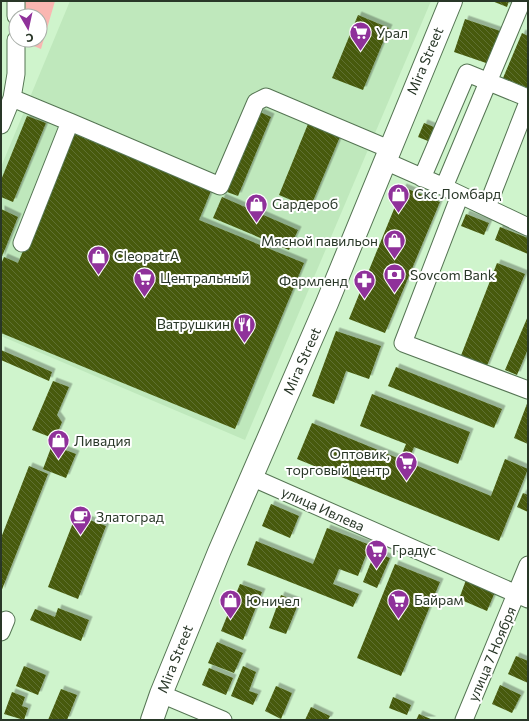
<svg xmlns="http://www.w3.org/2000/svg" width="529" height="721" font-family="Commissioner,sans-serif">
	<defs>
		<pattern id="building-back-hatch" width="6" height="6" patternUnits="userSpaceOnUse"><rect width="6" height="6" fill="#475a0e"/><path d="M-1 5l2 2M0 0l6 6M5-1l2 2" fill="none" stroke="#5f6f31"/></pattern>
		<filter id="shadow"><feDropShadow dx="3.5" dy="-3.5" stdDeviation="0" flood-color="#0004"/></filter>
	</defs>
	<rect width="100%" height="100%" fill="#cff4cc"/>
	<path fill="#bfe8bc" d="M 70,1 L 431,1 L 245,440 L 1,336 L 1,167 Z"/>
	<path fill="#fab6b1" d="M 25,1 L 55,1 L 41,49 L 24,42 L 24,40 L 40,40 L 40,16 L 26,16 Z"/>
	<path fill="url(#building-back-hatch)" filter="url(#shadow)" d="M 492,1 L 509,1 L 507,7 Z
		M 358,15 L 389,28 L 363,90 L 332,78 Z
		M 465,19 L 500,31 L 489,64 L 454,52 Z
		M 522,33 L 528,36 L 528,88 L 503,78 Z
		M 260,112 L 271,117 L 238,196 L 227,192 Z
		M 27,116 L 46,123 L 13,202 L 1,197 L 1,180 Z
		M 310,119 L 342,132 L 310,208 L 279,195 Z
		M 424,123 L 434,127 L 428,141 L 418,137 Z
		M 72,133 L 211,191 L 199,220 L 304,263 L 235,429 L 1,333 L 1,264 L 4,257 L 18,263 Z
		M 403,187 L 440,202 L 385,333 L 349,319 Z
		M 222,197 L 298,230 L 289,250 L 213,218 Z
		M 1,209 L 18,217 L 1,259 Z
		M 466,214 L 489,223 L 484,235 L 461,226 Z
		M 500,227 L 528,238 L 528,254 L 495,240 Z
		M 497,263 L 525,274 L 486,368 L 460,358 Z
		M 528,316 L 528,349 L 517,375 L 505,370 Z
		M 336,331 L 381,346 L 369,379 L 346,371 L 334,404 L 312,396 Z
		M 1,350 L 52,372 L 49,381 L 1,360 Z
		M 396,367 L 502,409 L 494,428 L 388,386 Z
		M 53,381 L 69,387 L 57,415 L 62,422 L 55,439 L 32,430 Z
		M 372,394 L 470,432 L 458,464 L 414,447 L 408,462 L 491,496 L 505,459 L 528,469 L 499,541 L 297,459 L 312,423 L 400,459 L 406,444 L 360,426 Z
		M 528,401 L 528,444 L 514,438 Z
		M 52,445 L 76,454 L 66,478 L 43,469 Z
		M 29,466 L 48,474 L 1,592 L 1,538 Z
		M 523,493 L 528,495 L 528,512 L 517,507 Z
		M 271,504 L 299,516 L 290,538 L 262,526 Z
		M 76,515 L 106,526 L 78,599 L 48,587 Z
		M 327,528 L 370,545 L 358,576 L 339,569 L 333,584 L 359,594 L 353,607 L 247,565 L 256,541 L 313,564 Z
		M 375,552 L 390,558 L 377,588 L 363,582 Z
		M 395,564 L 440,582 L 401,676 L 357,658 Z
		M 466,580 L 495,592 L 487,611 L 459,599 Z
		M 240,584 L 262,592 L 243,640 L 221,631 Z
		M 281,595 L 299,602 L 286,634 L 269,628 Z
		M 58,608 L 89,620 L 81,641 L 30,620 L 35,609 L 55,617 Z
		M 217,642 L 243,653 L 234,673 L 208,663 Z
		M 516,656 L 528,661 L 528,683 L 508,674 Z
		M 24,666 L 46,675 L 38,695 L 16,686 Z
		M 243,666 L 256,672 L 249,691 L 258,694 L 253,705 L 231,696 Z
		M 209,668 L 233,678 L 226,695 L 202,685 Z
		M 500,685 L 521,695 L 512,713 L 492,704 Z
		M 276,686 L 292,693 L 281,719 L 265,711 Z
		M 61,689 L 77,695 L 67,720 L 48,720 Z
		M 12,692 L 25,697 L 22,706 L 28,708 L 24,720 L 4,714 Z
		M 393,697 L 411,705 L 407,715 L 389,708 Z
		M 311,707 L 330,716 L 328,720 L 305,720 Z
		M 419,714 L 433,720 L 416,720 Z"/>
	<g fill="none" stroke-linecap="round" stroke-linejoin="round">
		<defs>
			<path id="minor" d="M 16,1 L 16,16
				M 12,98 L 70,122 L 22,243
				M 70,122 L 220,186 L 256,102 L 266,97 L 389,149
				M 1,125 L 12,98 L 16,74 L 16,40
				M 385,161 L 444,187 L 522,1
				M 422,178 L 467,73 L 528,98
				M 450,190 L 528,227
				M 460,195 L 403,343 L 528,390
				M 487,207 L 528,102
				M 251,477 L 528,599
				M 1,632 L 6,620
				M 161,694 L 223,720
				M 464,720 L 528,565"/>
			<path id="major" d="M 152,720 L 161,694 L 219,552 L 327,303 L 451,1"/>
		</defs>
		<use href="#minor" stroke="#557553" stroke-width="19"/>
		<use href="#major" stroke="#557553" stroke-width="24"/>
		<use href="#minor" stroke="#fff" stroke-width="17"/>
		<use href="#major" stroke="#fff" stroke-width="22"/>
	</g>
	<defs>
		<symbol id="supermarket-pin" viewBox="-11 -11 22 30"><path d="M0 17L-7.5 6A9.5 9.5 0 1 1 7.5 6Z" fill="#8f319a" stroke="#fff"/><path d="M-6-5.5h2.5l.6 2H6L4.5 2H-2.5L-4.4-4H-6ZM-1.5 3.2a1.3 1.3 0 1 0 .1 0ZM3 3.2a1.3 1.3 0 1 0 .1 0Z" fill="#fff"/></symbol>
		<symbol id="shop-pin" viewBox="-11 -11 22 30"><path d="M0 17L-7.5 6A9.5 9.5 0 1 1 7.5 6Z" fill="#8f319a" stroke="#fff"/><path d="M-5-2.5h2.3a2.7 3.5 0 0 1 5.4 0H5L5.5 6h-11ZM-1.5-2.5h3a1.5 2.3 0 0 0-3 0Z" fill="#fff"/></symbol>
		<symbol id="bank-pin" viewBox="-11 -11 22 30"><path d="M0 17L-7.5 6A9.5 9.5 0 1 1 7.5 6Z" fill="#8f319a" stroke="#fff"/><path d="M-6-4H6V4H-6ZM0-2.3a2.3 2.3 0 1 0 0 4.6a2.3 2.3 0 1 0 0-4.6Z" fill="#fff"/></symbol>
		<symbol id="pharmacy-pin" viewBox="-11 -11 22 30"><path d="M0 17L-7.5 6A9.5 9.5 0 1 1 7.5 6Z" fill="#8f319a" stroke="#fff"/><path d="M-2-6h4v4h4v4h-4v4h-4v-4h-4v-4h4Z" fill="#fff"/></symbol>
		<symbol id="restaurant-pin" viewBox="-11 -11 22 30"><path d="M0 17L-7.5 6A9.5 9.5 0 1 1 7.5 6Z" fill="#8f319a" stroke="#fff"/><path d="M-5-6h1v4h1v-4h1v4h1v-4h1v5L-1.5 .5V6h-2V.5L-5-1ZM5-6V6H3V1.5H1.5Q1.5-4 5-6Z" fill="#fff"/></symbol>
		<symbol id="cafe-pin" viewBox="-11 -11 22 30"><path d="M0 17L-7.5 6A9.5 9.5 0 1 1 7.5 6Z" fill="#8f319a" stroke="#fff"/><path d="M-5.5-4.5H6V0H3Q3 3.5 0 3.5H-2.5Q-5.5 3.5-5.5 0ZM3-3.2v2h1.7v-2ZM-6 4.5H4V6H-6Z" fill="#fff"/></symbol>
	</defs>
	<g fill-rule="evenodd">
		<use href="#supermarket-pin" x="348" y="20" width="25" height="34"/>
		<use href="#shop-pin" x="386" y="182" width="25" height="34"/>
		<use href="#shop-pin" x="244" y="192" width="25" height="34"/>
		<use href="#shop-pin" x="382" y="228" width="25" height="34"/>
		<use href="#shop-pin" x="86" y="244" width="25" height="34"/>
		<use href="#bank-pin" x="382" y="262" width="25" height="34"/>
		<use href="#supermarket-pin" x="132" y="266" width="25" height="34"/>
		<use href="#pharmacy-pin" x="352" y="268" width="25" height="34"/>
		<use href="#restaurant-pin" x="232" y="312" width="25" height="34"/>
		<use href="#shop-pin" x="46" y="428" width="25" height="34"/>
		<use href="#supermarket-pin" x="394" y="450" width="25" height="34"/>
		<use href="#cafe-pin" x="68" y="504" width="25" height="34"/>
		<use href="#supermarket-pin" x="364" y="538" width="25" height="34"/>
		<use href="#supermarket-pin" x="386" y="588" width="25" height="34"/>
		<use href="#shop-pin" x="218" y="588" width="25" height="34"/>
	</g>
	<g text-anchor="middle" stroke-width="4" stroke-linejoin="round" paint-order="stroke">
		<g font-size="14" fill="#293728" stroke="#fff" text-anchor="start">
			<text x="376" y="38">Урал</text>
			<text x="414" y="199">Скс Ломбард</text>
			<text x="272" y="209">Gардероб</text>
			<text x="378" y="246" text-anchor="end">Мясной павильон</text>
			<text x="114" y="261">CleopatrA</text>
			<text x="410" y="280">Sovcom Bank</text>
			<text x="160" y="283">Центральный</text>
			<text x="348" y="286" text-anchor="end">Фармленд</text>
			<text x="230" y="329" text-anchor="end">Ватрушкин</text>
			<text x="74" y="446">Ливадия</text>
			<text x="390" y="459" text-anchor="end">Оптовик,<tspan x="390" dy="16">торговый центр</tspan></text>
			<text x="96" y="522">Златоград</text>
			<text x="392" y="555">Градус</text>
			<text x="414" y="605">Байрам</text>
			<text x="246" y="606">Юничел</text>
		</g>
		<g font-size="14" fill="#293728" stroke="#fff">
			<text transform="translate(425 61) rotate(-67)" y="5">Mira Street</text>
			<text transform="translate(302 361) rotate(-66)" y="5">Mira Street</text>
			<text transform="translate(323 509) rotate(24)" y="5">улица Ивлева</text>
			<text transform="translate(492 654) rotate(-67)" y="5">улица 7 Ноября</text>
			<text transform="translate(175 659) rotate(-68)" y="5">Mira Street</text>
		</g>
	</g>
	<rect width="529" height="721" fill="none" stroke="#293728" stroke-width="4"/>
	<g transform="translate(28 28) rotate(171)"><circle r="19" fill="#ffffff" stroke="#a9afa9"/>
	<path d="M0-3L7 15L0 10L-7 15Z" fill="#8f319a"/>
	<text y="-6" font-size="11" font-weight="bold" text-anchor="middle" fill="#293728">С</text>
	</g>
</svg>
